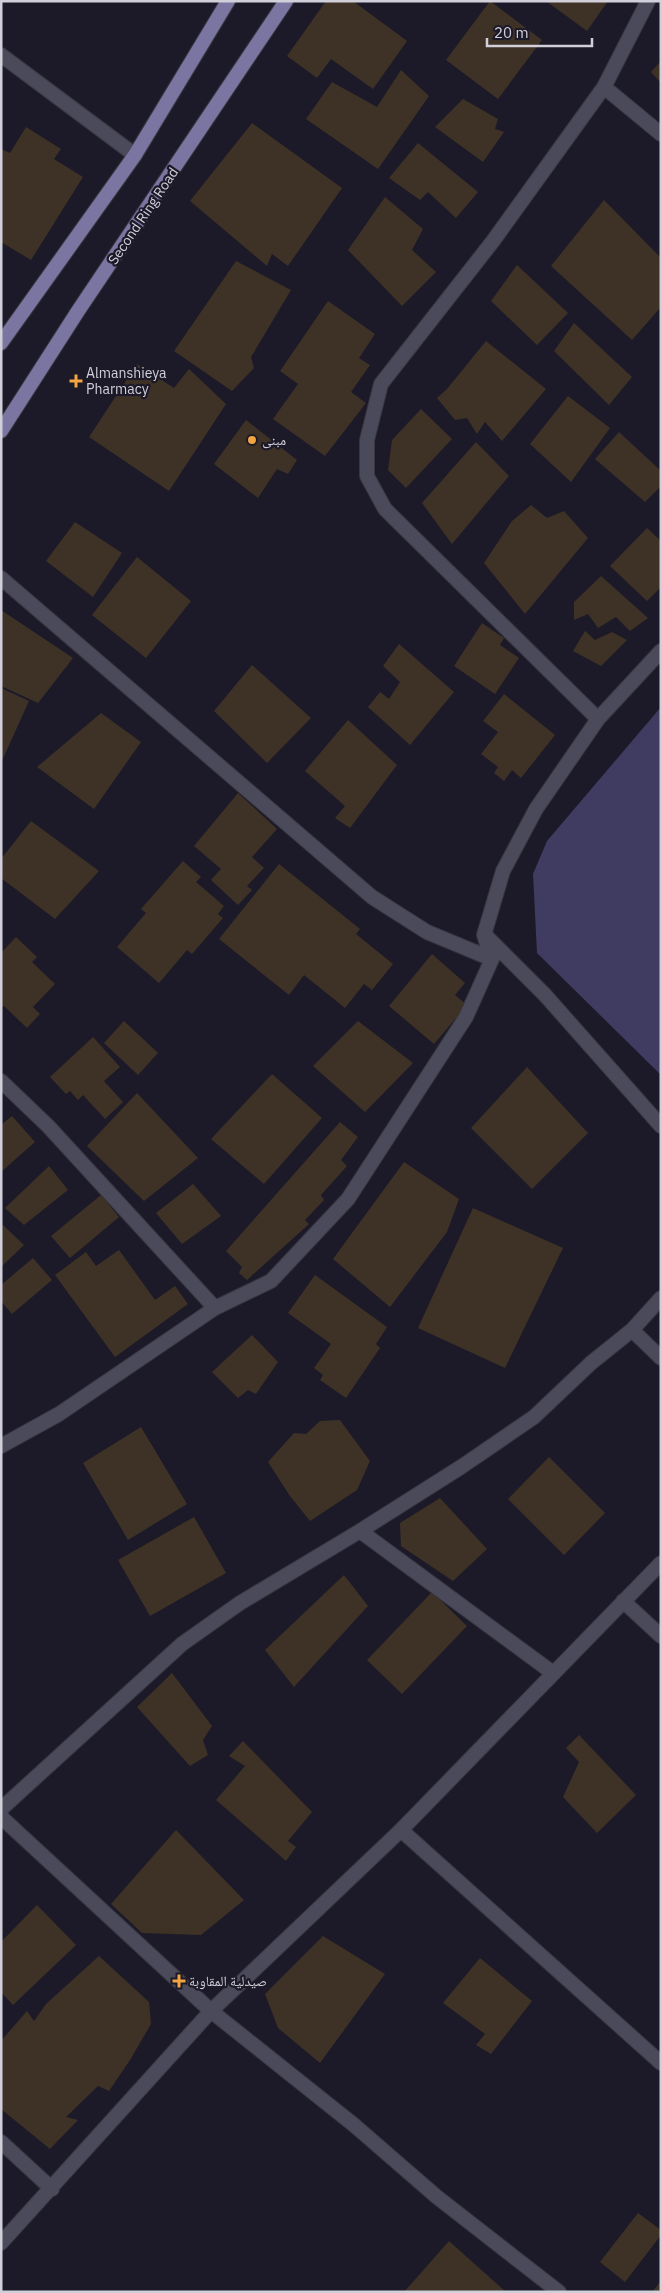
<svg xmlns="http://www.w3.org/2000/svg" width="662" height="2293" font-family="'IBM Plex Sans','Noto Naskh Arabic',sans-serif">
	<rect width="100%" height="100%" fill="#1c1a28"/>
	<path fill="#403b60" d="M 661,707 L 661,1075 L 537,953 L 533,874 L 547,841 Z"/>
	<path fill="#3e3226" d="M 326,1 L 353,1 L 407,41 L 373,89 L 331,59 L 317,78 L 287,56 Z
		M 490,1 L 542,40 L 498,99 L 446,60 Z
		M 546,1 L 608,1 L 587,31 Z
		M 661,61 L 661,83 L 651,72 Z
		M 401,70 L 429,96 L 378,169 L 306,119 L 332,82 L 377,107 Z
		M 463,99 L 498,119 L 495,129 L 504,132 L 483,162 L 435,127 Z
		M 252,123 L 342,188 L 288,266 L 272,254 L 267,266 L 190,201 Z
		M 26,127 L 61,149 L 54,159 L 83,177 L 31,260 L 1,242 L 1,149 L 10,153 Z
		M 418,143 L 478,192 L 456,218 L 428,192 L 420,200 L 389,178 Z
		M 385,197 L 423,229 L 412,250 L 436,272 L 402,306 L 348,250 Z
		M 604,200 L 661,258 L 661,307 L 632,340 L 551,266 Z
		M 236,261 L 291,290 L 251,357 L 254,368 L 232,391 L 174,351 Z
		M 517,265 L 568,313 L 537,345 L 491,301 Z
		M 328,301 L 375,334 L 359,358 L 370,365 L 351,392 L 366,403 L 325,456 L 273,419 L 298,384 L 280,371 Z
		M 574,323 L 632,377 L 609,405 L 554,351 Z
		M 486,341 L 546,389 L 502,441 L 485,422 L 477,434 L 467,418 L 455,420 L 437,398 L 447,389 Z
		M 137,364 L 174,388 L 189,369 L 226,404 L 169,491 L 89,437 Z
		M 568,396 L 610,428 L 571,482 L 530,444 Z
		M 421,409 L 452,439 L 406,488 L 388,470 L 392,440 Z
		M 246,420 L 297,460 L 288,474 L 277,469 L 258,498 L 214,464 Z
		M 619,432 L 661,471 L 661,486 L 645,502 L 595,459 Z
		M 476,442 L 509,476 L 452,544 L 422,503 Z
		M 531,505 L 547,518 L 564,511 L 588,538 L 525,614 L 484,563 L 512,521 Z
		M 75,522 L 122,553 L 93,597 L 46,561 Z
		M 647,528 L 661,541 L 661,587 L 647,601 L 610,566 Z
		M 137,557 L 191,601 L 146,658 L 92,615 Z
		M 601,576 L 648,618 L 630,631 L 616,617 L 598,628 L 588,614 L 574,620 L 574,602 Z
		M 1,610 L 73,658 L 38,703 L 1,686 Z
		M 482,623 L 504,638 L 500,645 L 519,658 L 495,694 L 454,666 Z
		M 585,631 L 595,640 L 612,632 L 627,640 L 601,666 L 573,651 Z
		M 399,644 L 454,692 L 410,745 L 368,707 L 380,692 L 389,699 L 400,682 L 383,666 Z
		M 252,665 L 311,718 L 267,763 L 214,711 Z
		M 1,688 L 29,701 L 1,763 Z
		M 504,694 L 555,735 L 521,778 L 512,770 L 504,781 L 494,773 L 498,767 L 481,754 L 498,732 L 483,721 Z
		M 101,713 L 141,742 L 94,809 L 37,767 Z
		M 348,720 L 397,765 L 350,828 L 335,818 L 345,806 L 305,771 Z
		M 238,793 L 277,829 L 252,857 L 264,868 L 247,886 L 252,890 L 238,905 L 211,880 L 221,869 L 194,846 Z
		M 31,821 L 99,871 L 55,919 L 1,878 L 1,859 Z
		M 183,861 L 201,877 L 196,882 L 224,906 L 218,914 L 223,918 L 192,954 L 187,950 L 159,983 L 117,947 L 146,913 L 141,909 Z
		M 279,864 L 360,929 L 356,934 L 393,964 L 372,990 L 364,984 L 345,1008 L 304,975 L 289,995 L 219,939 Z
		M 16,937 L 37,957 L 32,962 L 55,984 L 33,1007 L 40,1014 L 27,1028 L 4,1006 L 1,1008 L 1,953 Z
		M 432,954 L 465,983 L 455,995 L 467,1005 L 434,1044 L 389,1006 Z
		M 124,1021 L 158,1053 L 138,1075 L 104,1043 Z
		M 358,1021 L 413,1063 L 365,1112 L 313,1066 Z
		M 93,1037 L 120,1067 L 104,1081 L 123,1102 L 105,1119 L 83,1095 L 78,1100 L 70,1091 L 66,1094 L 50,1077 Z
		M 527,1067 L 588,1133 L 532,1189 L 471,1128 Z
		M 272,1074 L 322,1118 L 264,1184 L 211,1139 Z
		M 137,1093 L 198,1158 L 144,1201 L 87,1146 Z
		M 12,1116 L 35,1142 L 1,1172 L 1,1125 Z
		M 340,1122 L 358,1137 L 341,1160 L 347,1166 L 321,1195 L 324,1200 L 305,1220 L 309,1224 L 247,1280 L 239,1273 L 242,1267 L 226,1251 Z
		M 404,1162 L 459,1199 L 447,1232 L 390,1307 L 333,1259 Z
		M 49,1166 L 68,1190 L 24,1225 L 5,1208 Z
		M 193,1184 L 221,1216 L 182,1244 L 156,1213 Z
		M 101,1195 L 119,1217 L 70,1258 L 51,1236 Z
		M 473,1208 L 563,1248 L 505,1368 L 418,1328 Z
		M 3,1225 L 24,1245 L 1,1267 L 1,1226 Z
		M 119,1250 L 155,1300 L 175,1286 L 188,1304 L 115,1357 L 55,1275 L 86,1252 L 96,1266 Z
		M 33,1258 L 52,1280 L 12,1314 L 1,1301 L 1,1285 Z
		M 315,1275 L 387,1327 L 376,1344 L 380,1348 L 346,1398 L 320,1380 L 323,1375 L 314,1368 L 331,1344 L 288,1313 Z
		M 252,1335 L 278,1362 L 256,1394 L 248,1390 L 238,1398 L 212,1372 Z
		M 340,1420 L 370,1461 L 357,1490 L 310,1521 L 290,1496 L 268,1462 L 294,1433 L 306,1434 L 320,1421 Z
		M 141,1427 L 187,1504 L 128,1540 L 83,1463 Z
		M 549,1457 L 605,1513 L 564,1555 L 508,1499 Z
		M 440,1498 L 487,1549 L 453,1581 L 401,1546 L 400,1523 Z
		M 194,1517 L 226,1573 L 150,1616 L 118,1560 Z
		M 344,1575 L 368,1606 L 294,1687 L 265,1650 Z
		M 432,1592 L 467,1626 L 402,1694 L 367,1660 Z
		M 172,1673 L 212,1726 L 203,1740 L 208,1755 L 190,1766 L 137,1707 Z
		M 579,1735 L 636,1795 L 597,1833 L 563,1797 L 579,1762 L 566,1748 Z
		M 243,1741 L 312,1812 L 288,1841 L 296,1847 L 286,1861 L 216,1800 L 245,1766 L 229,1756 Z
		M 176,1830 L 244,1900 L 201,1935 L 142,1933 L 111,1904 Z
		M 37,1905 L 76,1945 L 13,2005 L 1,1992 L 1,1942 Z
		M 323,1936 L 385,1974 L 320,2063 L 278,2028 L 265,1994 Z
		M 99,1956 L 149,2002 L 151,2024 L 130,2060 L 109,2091 L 98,2086 L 66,2117 L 78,2120 L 50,2149 L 1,2109 L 1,2041 L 27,2011 L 34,2021 L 46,2004 Z
		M 480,1958 L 532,2001 L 491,2054 L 476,2045 L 485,2034 L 443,2003 Z
		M 638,2213 L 661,2230 L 661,2235 L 625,2282 L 600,2262 Z
		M 449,2241 L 506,2292 L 404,2292 Z
		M 661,2281 L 661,2292 L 652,2292 Z"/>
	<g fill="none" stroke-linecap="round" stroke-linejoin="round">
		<defs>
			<path id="minor" d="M 1,55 L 135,155
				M 604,87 L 661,134
				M 1,578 L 372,897 L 427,932 L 492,959
				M 598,719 L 385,509 L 367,476 L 367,440 L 381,384 L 493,241 L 604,87 L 648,1
				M 487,937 L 545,995 L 661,1126
				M 1,1081 L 48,1126 L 215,1308
				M 632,1330 L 661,1358
				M 1,1446 L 59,1414 L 215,1308 L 271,1281 L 348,1199 L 466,1017 L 492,959 L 484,935 L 503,871 L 536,809 L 598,719 L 661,651
				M 360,1531 L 553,1673
				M 623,1601 L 661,1636
				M 1,1809 L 182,1644 L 240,1603 L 360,1531 L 461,1467 L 534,1417 L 591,1363 L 632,1330 L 661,1298
				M 401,1830 L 661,2063
				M 1,2142 L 52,2189
				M 1,2243 L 211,2011 L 401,1830 L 661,1563"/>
			<path id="tertiary" d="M 1,1817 L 211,2011 L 354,2125 L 437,2197 L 559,2292"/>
			<path id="primary" d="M 1,343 L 135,155 L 228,1
				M 1,431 L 78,311 L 286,1"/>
		</defs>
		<use href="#minor" stroke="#373641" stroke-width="16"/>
		<use href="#tertiary" stroke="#373641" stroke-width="16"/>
		<use href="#primary" stroke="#373641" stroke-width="16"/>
		<use href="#minor" stroke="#4b4a5a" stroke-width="14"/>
		<use href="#tertiary" stroke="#4b4a5a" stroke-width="14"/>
		<use href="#primary" stroke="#7a76a1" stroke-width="14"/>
	</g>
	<g fill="#f2a541" stroke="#1c1a28" stroke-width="2">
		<path d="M73.5 373.5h5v5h5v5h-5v5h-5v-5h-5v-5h5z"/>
		<circle cx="252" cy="440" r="5"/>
		<path d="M176.5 1973.5h5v5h5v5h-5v5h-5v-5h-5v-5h5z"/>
	</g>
	<g text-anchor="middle" stroke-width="4.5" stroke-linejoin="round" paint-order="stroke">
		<g font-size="14" fill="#d1d0da" stroke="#1c1a28">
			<text transform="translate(143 216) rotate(-56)" y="5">Second Ring Road</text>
		</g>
		<g font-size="14" fill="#d1d0da" stroke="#1c1a28" text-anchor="start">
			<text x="86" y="378">Almanshieya<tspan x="86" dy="16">Pharmacy</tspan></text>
			<text x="262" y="445">مبنى</text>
			<text x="189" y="1986">صيدلية المقاوبة</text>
		</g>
	</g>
	<rect width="662" height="2293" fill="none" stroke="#d1d0da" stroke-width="5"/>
	<path d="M487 38v8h105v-8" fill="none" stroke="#d1d0da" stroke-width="2.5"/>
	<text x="494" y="38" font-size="15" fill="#d1d0da" stroke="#1c1a28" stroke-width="4" paint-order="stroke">20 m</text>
</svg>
